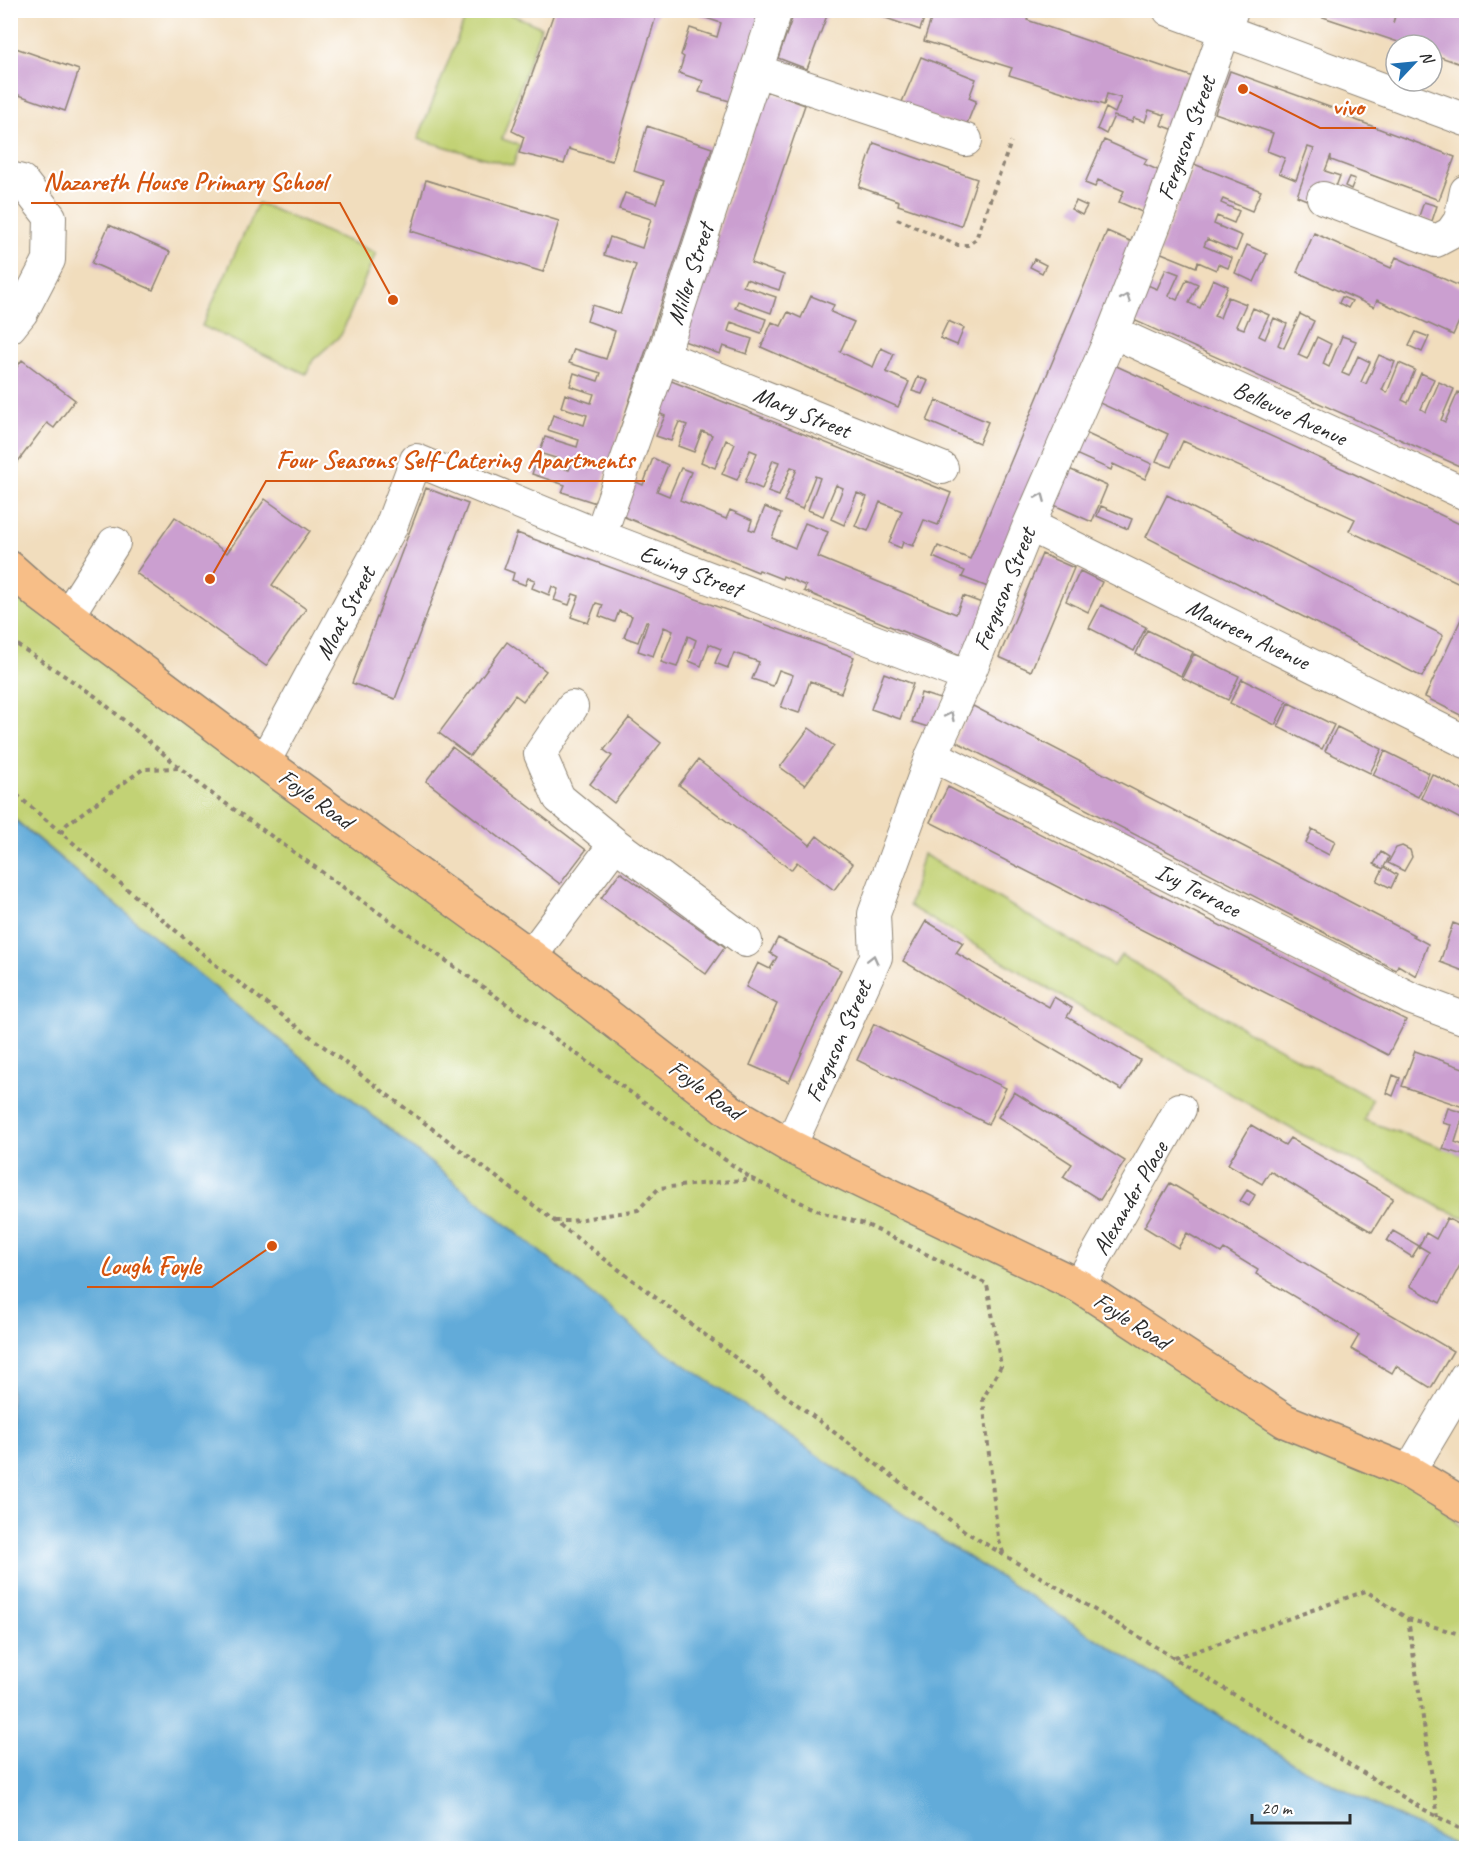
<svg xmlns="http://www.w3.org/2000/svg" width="1477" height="1859" font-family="Caveat,sans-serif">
	<rect width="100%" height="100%" fill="#fff"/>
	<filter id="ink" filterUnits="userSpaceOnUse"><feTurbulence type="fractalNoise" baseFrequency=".0167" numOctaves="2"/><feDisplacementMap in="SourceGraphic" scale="12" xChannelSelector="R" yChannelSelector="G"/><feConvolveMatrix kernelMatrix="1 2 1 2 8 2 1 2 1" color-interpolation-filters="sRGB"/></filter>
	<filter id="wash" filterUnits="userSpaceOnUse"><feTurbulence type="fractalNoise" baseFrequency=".008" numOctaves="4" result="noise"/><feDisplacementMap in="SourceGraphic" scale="24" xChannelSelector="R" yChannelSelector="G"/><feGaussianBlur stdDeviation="1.35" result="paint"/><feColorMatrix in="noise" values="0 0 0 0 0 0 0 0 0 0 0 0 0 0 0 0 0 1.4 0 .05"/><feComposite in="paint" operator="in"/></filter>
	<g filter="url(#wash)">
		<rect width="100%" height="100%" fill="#f1ddbd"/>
		<path fill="#c2d274" stroke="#767e50" stroke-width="1.5" d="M 468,11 L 503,11 L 541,27 L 502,139 L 520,145 L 513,166 L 418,139 Z
			M 258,203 L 376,253 L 341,335 L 313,360 L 306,374 L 202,326 Z
			M 10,568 L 730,1111 L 1079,1286 L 1285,1421 L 1409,1472 L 1466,1533 L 1466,1848 L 1460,1848 L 1293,1763 L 944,1542 L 647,1339 L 195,971 L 11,816 Z
			M 923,854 L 1114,966 L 1121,955 L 1253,1034 L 1372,1099 L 1364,1120 L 1466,1156 L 1466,1218 L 1443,1209 L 1400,1184 L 1295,1131 L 1061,996 L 909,906 Z"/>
		<path fill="#62abd9" stroke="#466b82" stroke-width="1.5" d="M 10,816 L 195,971 L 647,1339 L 944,1542 L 1293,1763 L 1460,1848 L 11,1848 Z"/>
		<g id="blocks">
			<path fill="#cb9fd0" d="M 555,10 L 658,10 L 612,161 L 569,149 L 564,164 L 519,153 L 524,137 L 512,131 Z
				M 702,10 L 762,10 L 733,102 L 699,92 L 703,81 L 679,73 L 684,57 L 681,55 L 690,28 L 717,37 L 721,23 L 700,16 Z
				M 795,10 L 829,10 L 807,69 L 778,58 Z
				M 863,10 L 927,10 L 920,30 Z
				M 934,10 L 1030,10 L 1027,20 L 1199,79 L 1180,132 L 1161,125 L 1165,115 L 1149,110 L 1145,122 L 1134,118 L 1132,122 L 1114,116 L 1106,134 L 1097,129 L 1106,108 L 1115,113 L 1121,98 L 1107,94 L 1104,105 L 1009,75 L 1012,68 L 924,41 Z
				M 1302,10 L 1396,10 L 1393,23 L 1397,10 L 1433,10 L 1451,16 L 1452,14 L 1466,19 L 1466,66 L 1432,54 L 1432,45 L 1407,45 Z
				M 10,46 L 79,70 L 65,111 L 10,92 Z
				M 921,57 L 976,79 L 969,98 L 976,101 L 966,126 L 899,109 Z
				M 1230,71 L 1346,113 L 1345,116 L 1455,157 L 1439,200 L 1331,160 L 1331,155 L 1325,171 L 1340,176 L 1334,192 L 1314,203 L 1297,196 L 1314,149 L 1308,147 L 1296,180 L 1279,173 L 1285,158 L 1267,151 L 1273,133 L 1215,113 Z
				M 766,91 L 805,105 L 751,263 L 784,275 L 779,290 L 746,279 L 743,286 L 776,297 L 771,313 L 738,301 L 735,308 L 766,319 L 761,333 L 731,322 L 728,331 L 752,339 L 747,354 L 723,346 L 720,354 L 681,340 Z
				M 647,126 L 712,148 L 596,503 L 562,492 L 565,485 L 532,474 L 537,459 L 569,470 L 572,463 L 539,453 L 545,437 L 577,447 L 579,440 L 548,430 L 553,415 L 584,425 L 587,415 L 561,407 L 565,394 L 591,403 L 594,394 L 570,386 L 574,373 L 598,381 L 601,373 L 569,363 L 574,349 L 606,359 L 615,331 L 587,321 L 592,305 L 620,314 L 636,265 L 604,255 L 610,237 L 642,248 L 651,219 L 619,209 L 625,193 L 656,203 L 664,181 L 634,171 Z
				M 1104,140 L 1147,159 L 1144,164 L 1162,172 L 1144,213 L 1119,202 L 1124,191 L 1098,180 L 1095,187 L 1085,183 Z
				M 874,143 L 977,179 L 961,226 L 898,205 L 899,201 L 859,187 Z
				M 1194,164 L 1261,191 L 1252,211 L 1223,199 L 1221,203 L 1239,211 L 1234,223 L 1217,216 L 1214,224 L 1242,236 L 1236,251 L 1207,239 L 1204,246 L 1232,258 L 1228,268 L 1218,264 L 1216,270 L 1198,262 L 1196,267 L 1159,252 Z
				M 1349,177 L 1355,179 L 1351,189 L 1345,186 Z
				M 426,180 L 559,221 L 543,272 L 411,231 Z
				M 1076,201 L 1087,206 L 1082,215 L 1071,209 Z
				M 1424,202 L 1437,206 L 1432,221 L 1419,216 Z
				M 109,225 L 170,252 L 153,290 L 92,263 Z
				M 1107,231 L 1137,244 L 993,589 L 962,577 L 965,571 L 933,557 L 938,546 L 970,559 Z
				M 1314,233 L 1391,268 L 1396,257 L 1466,289 L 1466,306 L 1453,335 L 1377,300 L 1374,307 L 1297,272 Z
				M 1247,245 L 1267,254 L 1254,282 L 1235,273 Z
				M 1034,259 L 1046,265 L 1042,273 L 1030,267 Z
				M 1166,269 L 1179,274 L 1169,296 L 1177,300 L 1187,279 L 1198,284 L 1189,303 L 1200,308 L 1213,279 L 1228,286 L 1214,316 L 1220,318 L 1228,297 L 1246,304 L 1236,326 L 1244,329 L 1253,308 L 1269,315 L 1259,336 L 1265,339 L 1274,318 L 1287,324 L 1278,345 L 1284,348 L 1300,314 L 1314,321 L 1298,355 L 1307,359 L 1317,337 L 1331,344 L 1323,364 L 1329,367 L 1342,336 L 1356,341 L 1342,373 L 1349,376 L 1358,356 L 1370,362 L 1361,382 L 1366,384 L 1379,355 L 1395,362 L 1382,390 L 1387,393 L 1399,363 L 1415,370 L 1402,400 L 1408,403 L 1421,373 L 1434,379 L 1421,409 L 1426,412 L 1439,382 L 1454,389 L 1441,420 L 1445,422 L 1458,392 L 1466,396 L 1466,416 L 1462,427 L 1466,429 L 1466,469 L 1129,318 L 1145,284 L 1157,289 Z
				M 811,296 L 834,305 L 831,312 L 854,322 L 840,352 L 873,367 L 881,348 L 894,354 L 886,372 L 909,382 L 898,407 L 761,347 L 772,322 L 781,326 L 788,312 L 801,318 Z
				M 1342,297 L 1352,301 L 1348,308 L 1339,303 Z
				M 948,321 L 964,328 L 957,345 L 940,338 Z
				M 1416,332 L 1429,337 L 1422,352 L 1409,346 Z
				M 22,360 L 75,400 L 54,428 L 47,423 L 10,472 L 10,376 Z
				M 1112,364 L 1350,472 L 1466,527 L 1466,586 L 1349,531 L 1355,519 L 1183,441 L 1171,467 L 1156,461 L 1168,434 L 1095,401 Z
				M 918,377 L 928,381 L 922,394 L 912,391 Z
				M 669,380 L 951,493 L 938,525 L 924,520 L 913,546 L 903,542 L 901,548 L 889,543 L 902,511 L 890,506 L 880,502 L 868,531 L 855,526 L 867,497 L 857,493 L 844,525 L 831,519 L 843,488 L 836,485 L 823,516 L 808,510 L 820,478 L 815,476 L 802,509 L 784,501 L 797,469 L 791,467 L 779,496 L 768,492 L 779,462 L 773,460 L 762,489 L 745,482 L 757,453 L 750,450 L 737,480 L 722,474 L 735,444 L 726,440 L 715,468 L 701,462 L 712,435 L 702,431 L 694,452 L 678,446 L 687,425 L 679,422 L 671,441 L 656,436 L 665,416 L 656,412 Z
				M 936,400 L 988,422 L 979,443 L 927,421 Z
				M 1081,431 L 1152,464 L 1145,479 L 1113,464 L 1111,470 L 1071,452 Z
				M 653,458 L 668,465 L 657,491 L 669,496 L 681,468 L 691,472 L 680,500 L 726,519 L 730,510 L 752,520 L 749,529 L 755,531 L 765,507 L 781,514 L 772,538 L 795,548 L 805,523 L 828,532 L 818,557 L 956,614 L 963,596 L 987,605 L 965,657 L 804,591 L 806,586 L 783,576 L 782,579 L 759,570 L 758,572 L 620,515 L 634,481 L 643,485 Z
				M 1069,469 L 1107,486 L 1092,522 L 1054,505 Z
				M 426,488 L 468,504 L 395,699 L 352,683 Z
				M 1167,495 L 1443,635 L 1422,677 L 1146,537 Z
				M 265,499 L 310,531 L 272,585 L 306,609 L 266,666 L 136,573 L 175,517 L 227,553 Z
				M 1101,506 L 1132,519 L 1128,529 L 1097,516 Z
				M 517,533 L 854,657 L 841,693 L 810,681 L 799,713 L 781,707 L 793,675 L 779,670 L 773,686 L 752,679 L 759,662 L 734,653 L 728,668 L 715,663 L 721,649 L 709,644 L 701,666 L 689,661 L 696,640 L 688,636 L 677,667 L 661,662 L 673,631 L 664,627 L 653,656 L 638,651 L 648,622 L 646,621 L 638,642 L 624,637 L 632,616 L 619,611 L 615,622 L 599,616 L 603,605 L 596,603 L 588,623 L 571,617 L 579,596 L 573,594 L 569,605 L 554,600 L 558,589 L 552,586 L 549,595 L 532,588 L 535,580 L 528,578 L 525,585 L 512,580 L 514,573 L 504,569 Z
				M 1042,554 L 1074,568 L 1031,671 L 999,657 Z
				M 1080,571 L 1102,582 L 1088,612 L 1066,601 Z
				M 1101,605 L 1146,627 L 1134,651 L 1089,628 Z
				M 1462,617 L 1466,619 L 1466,718 L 1425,697 Z
				M 1147,630 L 1193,652 L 1181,676 L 1136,654 Z
				M 507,642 L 546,671 L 523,701 L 515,695 L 470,756 L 439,733 Z
				M 1194,654 L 1239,676 L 1228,700 L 1182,678 Z
				M 884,673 L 913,684 L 900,719 L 871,709 Z
				M 1242,679 L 1287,701 L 1275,725 L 1230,703 Z
				M 921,693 L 943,700 L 934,729 L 912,722 Z
				M 1289,703 L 1334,725 L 1322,749 L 1278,727 Z
				M 973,706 L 1414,935 L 1413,936 L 1428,944 L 1416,976 L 1398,965 L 1396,970 L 955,741 Z
				M 629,718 L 661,743 L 614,803 L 590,784 L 612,756 L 604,750 Z
				M 1337,727 L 1382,749 L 1370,773 L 1325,751 Z
				M 809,728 L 834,746 L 805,785 L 780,767 Z
				M 452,747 L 586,850 L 560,884 L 426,781 Z
				M 1385,751 L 1429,773 L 1418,797 L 1373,775 Z
				M 698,760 L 810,845 L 817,836 L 853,864 L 834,890 L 797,862 L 791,870 L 679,785 Z
				M 1432,774 L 1466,792 L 1466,822 L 1421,798 Z
				M 948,787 L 1406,1020 L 1388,1055 L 930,822 Z
				M 1312,829 L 1335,841 L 1329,855 L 1306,843 Z
				M 1402,846 L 1410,850 L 1412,857 L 1404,871 L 1388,863 L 1396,848 Z
				M 1381,852 L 1389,857 L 1383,869 L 1374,864 Z
				M 1384,867 L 1397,875 L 1391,888 L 1377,881 Z
				M 620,872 L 725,947 L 706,974 L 601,898 Z
				M 926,921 L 963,943 L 956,953 L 1049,1007 L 1054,997 L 1072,1008 L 1067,1017 L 1140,1060 L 1122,1090 L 903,961 Z
				M 1453,923 L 1466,928 L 1466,972 L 1440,962 Z
				M 778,938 L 841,970 L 813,1028 L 789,1082 L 750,1065 L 777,1004 L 746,987 L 758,963 L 770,969 L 777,957 L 770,953 Z
				M 874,1024 L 1006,1088 L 988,1124 L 857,1060 Z
				M 1415,1051 L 1466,1069 L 1466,1108 L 1402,1086 Z
				M 1393,1075 L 1400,1078 L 1393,1096 L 1387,1093 Z
				M 1014,1092 L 1125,1161 L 1100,1200 L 1063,1177 L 1072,1164 L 998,1117 Z
				M 1448,1108 L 1464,1113 L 1455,1142 L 1466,1146 L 1466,1156 L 1443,1149 L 1451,1125 L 1443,1123 Z
				M 1251,1125 L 1285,1145 L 1290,1138 L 1393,1198 L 1372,1232 L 1270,1171 L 1262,1184 L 1228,1164 Z
				M 1170,1183 L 1453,1351 L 1431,1388 L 1396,1366 L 1392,1373 L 1351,1349 L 1359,1335 L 1256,1274 L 1258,1270 L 1224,1249 L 1221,1253 L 1187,1233 L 1178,1248 L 1144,1227 Z
				M 1247,1190 L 1255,1195 L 1249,1206 L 1240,1201 Z
				M 1447,1218 L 1466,1228 L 1466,1254 L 1440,1303 L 1410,1286 L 1429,1252 L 1419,1246 L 1412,1257 L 1387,1241 L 1393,1231 L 1419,1246 L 1426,1233 L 1436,1239 Z"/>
		</g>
	</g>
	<g filter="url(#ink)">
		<use href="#blocks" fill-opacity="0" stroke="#8e8474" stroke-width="1.5"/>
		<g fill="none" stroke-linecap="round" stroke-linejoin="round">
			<defs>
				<path id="minor" d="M 1169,10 L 1466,120
					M 757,71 L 966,140
					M 10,178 L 22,181 L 50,217 L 49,260 L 22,312 L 10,327
					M 1466,191 L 1460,220 L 1466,229
					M 1323,198 L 1436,241 L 1451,233 L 1460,220
					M 1113,332 L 1466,494
					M 663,356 L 942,468
					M 1029,525 L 1466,742
					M 600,536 L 663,356 L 776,10
					M 68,615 L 114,543
					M 572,707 L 540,754 L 559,798 L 615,844 L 746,941
					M 932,755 L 1410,998 L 1466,1019
					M 264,762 L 390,529 L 416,460 L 600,536 L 968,677
					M 531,956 L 615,844
					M 790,1146 L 876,957 L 874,914 L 932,755 L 968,677 L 1029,525 L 1113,332 L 1166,196 L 1232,10
					M 1079,1286 L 1180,1109
					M 1409,1472 L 1466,1376"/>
				<path id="major" d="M 10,568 L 37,592 L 264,762 L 531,956 L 730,1111 L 790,1146 L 850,1176 L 1079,1286 L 1285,1421 L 1409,1472 L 1466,1506"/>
			</defs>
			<use href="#minor" stroke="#8e8474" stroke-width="34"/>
			<use href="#major" stroke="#8e8474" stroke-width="36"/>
			<path stroke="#8e8474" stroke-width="4" stroke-dasharray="4.5 4.5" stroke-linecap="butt" d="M 897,219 L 958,245 L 968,245 L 976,239 L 1011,142
				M 10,640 L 95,696 L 204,788 L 752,1179
				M 10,789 L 217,966 L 966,1532 L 1423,1809 L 1466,1832
				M 61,833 L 67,824 L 143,769 L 181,768
				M 555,1221 L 571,1221 L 638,1210 L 659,1188 L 752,1179 L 823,1213 L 865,1224 L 987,1284 L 1001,1366 L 983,1399 L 998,1538 L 1004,1555
				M 1408,1619 L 1466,1636
				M 1174,1657 L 1194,1652 L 1366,1591 L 1408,1619 L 1438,1817"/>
			<use href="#minor" stroke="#fff" stroke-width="32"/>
			<use href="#major" stroke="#f7be87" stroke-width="33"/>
		</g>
		<defs><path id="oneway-chevron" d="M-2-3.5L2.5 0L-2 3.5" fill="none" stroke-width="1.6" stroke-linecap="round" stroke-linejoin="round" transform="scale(1.5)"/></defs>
		<g stroke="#a0a0a0">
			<use href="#oneway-chevron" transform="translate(1126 298) rotate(-69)"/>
			<use href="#oneway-chevron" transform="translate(1041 497) rotate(-67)"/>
			<use href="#oneway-chevron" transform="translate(950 716) rotate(-65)"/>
			<use href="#oneway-chevron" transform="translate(873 959) rotate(-76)"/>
		</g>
	</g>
	<g text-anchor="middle" stroke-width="4.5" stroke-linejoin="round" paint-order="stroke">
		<g font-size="24" fill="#2b2b2b" stroke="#fff">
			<text transform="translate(1186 138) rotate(-70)" y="8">Ferguson Street</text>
			<text transform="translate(690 274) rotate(-72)" y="8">Miller Street</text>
			<text transform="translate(802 412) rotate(22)" y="8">Mary Street</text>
			<text transform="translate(1290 413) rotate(25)" y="8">Bellevue Avenue</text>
			<text transform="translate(691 571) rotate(21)" y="8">Ewing Street</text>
			<text transform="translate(1004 589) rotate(-68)" y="8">Ferguson Street</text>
			<text transform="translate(345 613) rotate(-62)" y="8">Moat Street</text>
			<text transform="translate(1248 634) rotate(26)" y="8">Maureen Avenue</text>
			<text transform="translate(316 799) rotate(36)" y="8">Foyle Road</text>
			<text transform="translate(1198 890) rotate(27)" y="8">Ivy Terrace</text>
			<text transform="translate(838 1041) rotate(-66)" y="8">Ferguson Street</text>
			<text transform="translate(706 1090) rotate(36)" y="8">Foyle Road</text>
			<text transform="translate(1130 1198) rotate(-60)" y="8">Alexander Place</text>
			<text transform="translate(1132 1321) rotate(33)" y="8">Foyle Road</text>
		</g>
	</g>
	<path fill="none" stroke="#d5540f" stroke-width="2" d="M1243 89L1320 128H1376M393 300L340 203H31M210 579L266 481H645M272 1246L212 1287H87"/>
	<g fill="#d5540f" stroke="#fff" stroke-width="2">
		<circle cx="1243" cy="89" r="6"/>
		<circle cx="393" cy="300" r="6"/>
		<circle cx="210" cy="579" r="6"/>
		<circle cx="272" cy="1246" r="6"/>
	</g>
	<g font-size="26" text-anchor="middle" font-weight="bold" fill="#d5540f" stroke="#fff" stroke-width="4.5" stroke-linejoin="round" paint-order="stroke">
		<text x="1348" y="115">vivo</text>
		<text x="185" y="190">Nazareth House Primary School</text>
		<text x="455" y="468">Four Seasons Self-Catering Apartments</text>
		<text x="150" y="1274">Lough Foyle</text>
	</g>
	<rect width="1477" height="1859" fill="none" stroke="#fff" stroke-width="36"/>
	<g transform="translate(1414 63) rotate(64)"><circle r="28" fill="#ffffff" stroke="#aaaaaa" stroke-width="1.5"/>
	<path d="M0-4.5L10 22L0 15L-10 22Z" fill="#1f6fb2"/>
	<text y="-9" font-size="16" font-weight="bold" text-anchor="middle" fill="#2b2b2b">N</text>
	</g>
	<path d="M1252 1814v9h98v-9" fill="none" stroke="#2b2b2b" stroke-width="3"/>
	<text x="1261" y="1814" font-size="18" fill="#2b2b2b" stroke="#ffffff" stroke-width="4.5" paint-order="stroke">20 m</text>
</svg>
